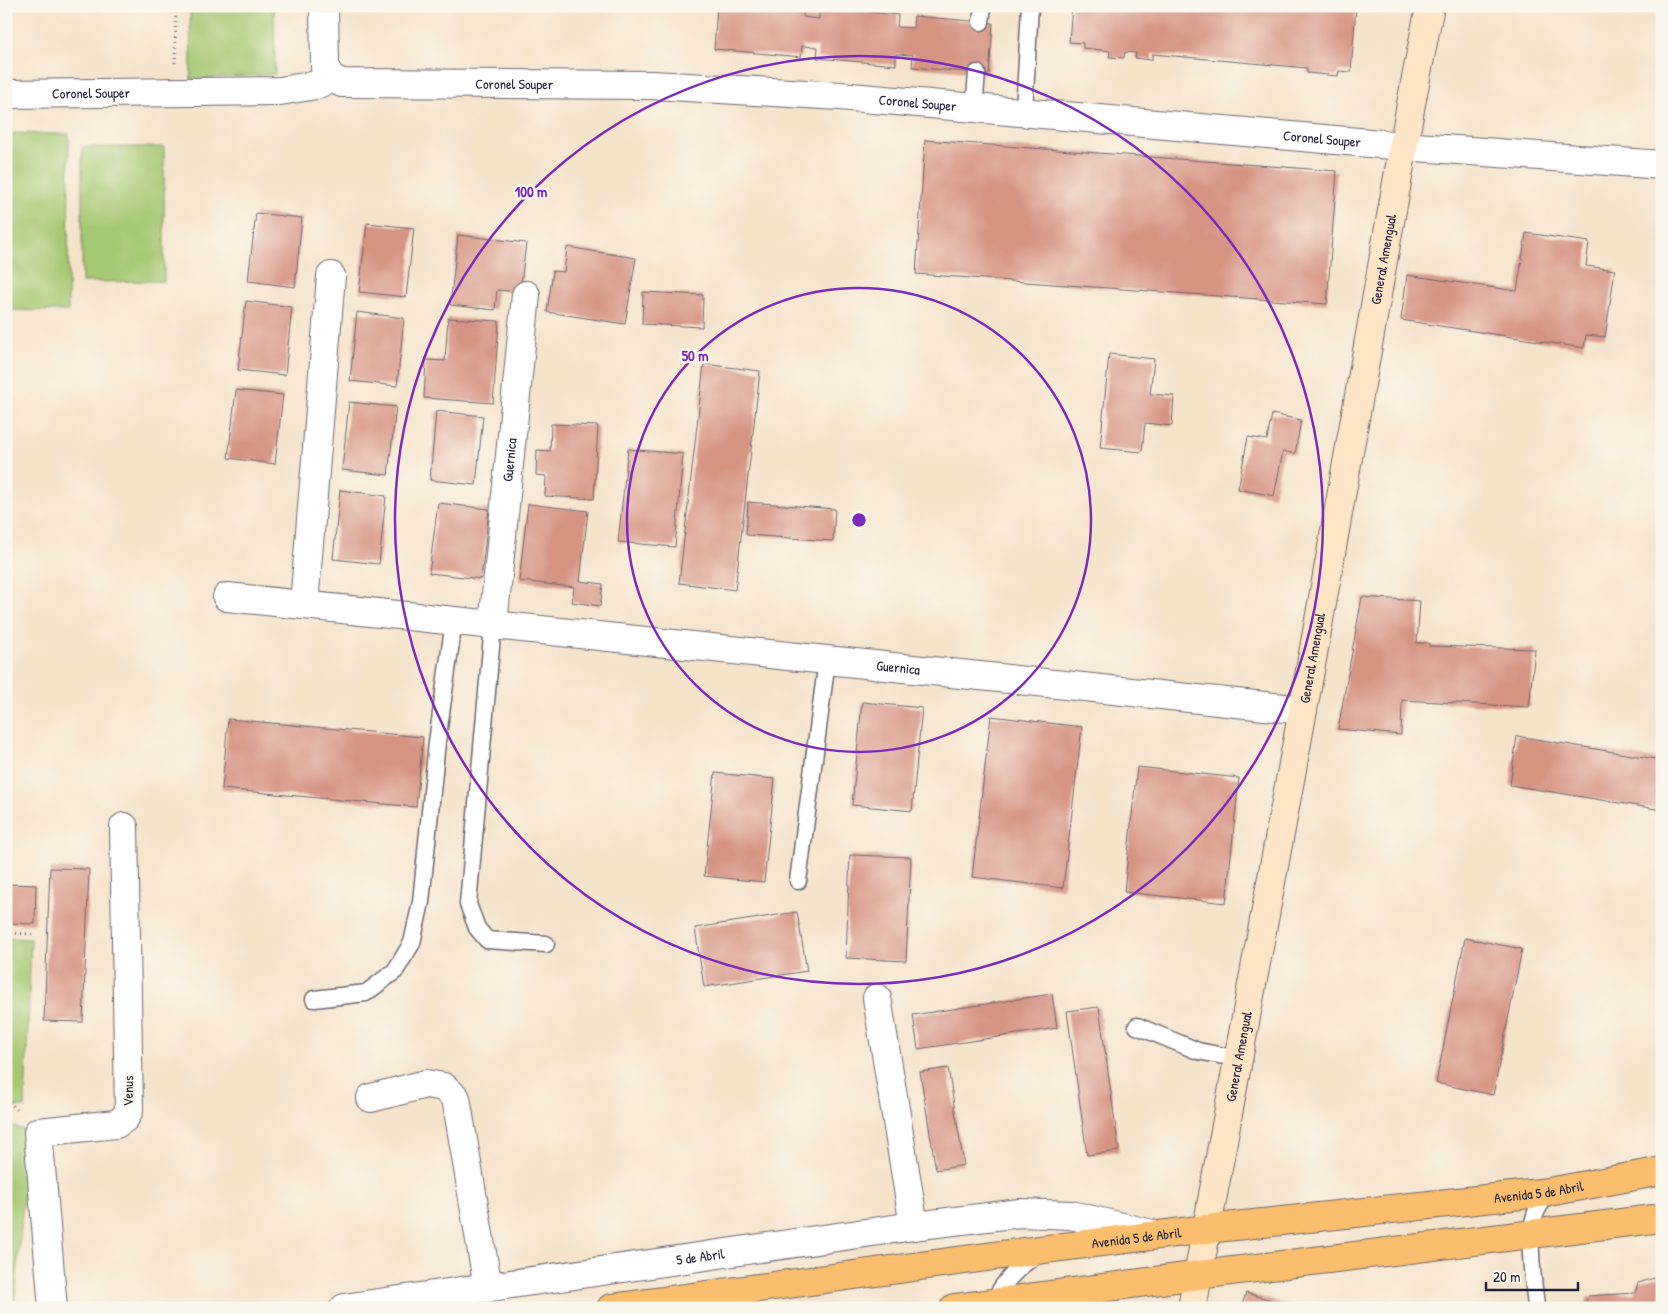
<svg xmlns="http://www.w3.org/2000/svg" width="1668" height="1314" font-family="'Patrick Hand',sans-serif">
	<rect width="100%" height="100%" fill="#fbf7ec"/>
	<filter id="ink" filterUnits="userSpaceOnUse"><feTurbulence type="fractalNoise" baseFrequency=".02" numOctaves="2"/><feDisplacementMap in="SourceGraphic" scale="10" xChannelSelector="R" yChannelSelector="G"/><feConvolveMatrix kernelMatrix="1 2 1 2 8 2 1 2 1" color-interpolation-filters="sRGB"/></filter>
	<filter id="wash" filterUnits="userSpaceOnUse"><feTurbulence type="fractalNoise" baseFrequency=".0096" numOctaves="4" result="noise"/><feDisplacementMap in="SourceGraphic" scale="20" xChannelSelector="R" yChannelSelector="G"/><feGaussianBlur stdDeviation="1.12" result="paint"/><feColorMatrix in="noise" values="0 0 0 0 0 0 0 0 0 0 0 0 0 0 0 0 0 1.4 0 .05"/><feComposite in="paint" operator="in"/></filter>
	<g filter="url(#wash)">
		<rect width="100%" height="100%" fill="#f5e3ca"/>
		<path fill="#a5c872" stroke="#647556" d="M 190,6 L 274,6 L 275,74 L 191,79 Z
			M 6,133 L 69,134 L 68,311 L 6,310 Z
			M 82,147 L 164,147 L 164,281 L 82,282 Z
			M 6,938 L 31,939 L 25,1107 L 6,1107 Z
			M 6,1125 L 29,1131 L 14,1308 L 6,1308 Z"/>
		<g id="blocks">
			<path fill="#d69483" d="M 717,6 L 804,6 L 803,17 L 819,19 L 819,7 L 898,15 L 897,27 L 913,28 L 914,16 L 993,23 L 989,74 L 912,67 L 913,55 L 896,54 L 896,65 L 817,58 L 818,47 L 802,46 L 801,57 L 714,49 Z
				M 1072,6 L 1356,6 L 1351,72 L 1339,71 L 1338,76 L 1307,73 L 1307,68 L 1152,54 L 1152,60 L 1135,58 L 1136,53 L 1125,52 L 1124,58 L 1109,57 L 1110,51 L 1083,48 L 1083,43 L 1069,42 Z
				M 925,140 L 1337,171 L 1327,304 L 916,274 Z
				M 256,213 L 302,218 L 295,287 L 248,281 Z
				M 367,223 L 414,228 L 406,297 L 359,292 Z
				M 1526,233 L 1589,242 L 1586,266 L 1615,270 L 1605,337 L 1586,335 L 1584,348 L 1401,320 L 1407,275 L 1517,291 Z
				M 458,235 L 526,243 L 520,292 L 497,290 L 495,310 L 450,305 Z
				M 567,247 L 636,258 L 625,324 L 547,312 L 553,271 L 564,272 Z
				M 643,292 L 703,295 L 702,327 L 642,324 Z
				M 246,301 L 292,307 L 285,375 L 238,370 Z
				M 357,312 L 404,318 L 397,386 L 350,381 Z
				M 448,318 L 499,321 L 493,403 L 424,398 L 426,360 L 445,361 Z
				M 1109,354 L 1154,359 L 1150,394 L 1174,396 L 1172,426 L 1145,423 L 1142,452 L 1100,448 Z
				M 704,364 L 760,371 L 735,590 L 679,583 Z
				M 236,390 L 283,395 L 275,464 L 228,458 Z
				M 349,402 L 396,407 L 388,475 L 342,470 Z
				M 436,411 L 483,416 L 476,485 L 430,480 Z
				M 1272,414 L 1301,420 L 1295,454 L 1283,451 L 1274,496 L 1238,489 L 1248,437 L 1267,440 Z
				M 551,424 L 598,426 L 594,499 L 545,496 L 546,476 L 536,475 L 537,450 L 550,451 Z
				M 628,449 L 683,454 L 675,547 L 618,542 Z
				M 340,490 L 386,496 L 379,564 L 333,559 Z
				M 748,502 L 835,509 L 833,541 L 746,535 Z
				M 438,503 L 489,509 L 481,579 L 429,573 Z
				M 528,504 L 588,511 L 580,581 L 603,584 L 600,606 L 572,602 L 574,587 L 519,581 Z
				M 1362,597 L 1420,601 L 1417,643 L 1429,643 L 1429,646 L 1535,649 L 1529,707 L 1402,700 L 1401,735 L 1338,729 Z
				M 862,702 L 922,708 L 912,811 L 852,805 Z
				M 991,716 L 1082,727 L 1063,888 L 972,877 Z
				M 228,719 L 423,737 L 416,807 L 222,789 Z
				M 1517,736 L 1662,760 L 1662,810 L 1510,785 Z
				M 1137,767 L 1239,778 L 1226,903 L 1124,892 Z
				M 715,773 L 775,779 L 764,882 L 704,876 Z
				M 850,855 L 911,857 L 906,961 L 846,958 Z
				M 50,868 L 89,869 L 83,1022 L 44,1021 Z
				M 6,884 L 36,885 L 35,924 L 6,923 Z
				M 797,912 L 807,971 L 704,987 L 695,928 Z
				M 1465,938 L 1522,949 L 1493,1095 L 1436,1083 Z
				M 1052,994 L 1057,1028 L 918,1049 L 913,1015 Z
				M 1099,1007 L 1119,1151 L 1087,1155 L 1067,1011 Z
				M 948,1068 L 964,1165 L 936,1170 L 920,1072 Z
				M 1658,1277 L 1662,1279 L 1662,1308 L 1584,1308 L 1588,1296 L 1635,1293 L 1638,1283 Z
				M 1246,1293 L 1296,1307 L 1296,1308 L 1241,1308 Z"/>
		</g>
	</g>
	<g filter="url(#ink)">
		<use href="#blocks" fill-opacity="0" stroke="#6c666d" stroke-width="1"/>
		<g fill="none" stroke-linecap="round" stroke-linejoin="round">
			<defs>
				<path id="lane" d="M 981,22 L 983,6
					M 974,108 L 977,73
					M 1024,112 L 1030,6
					M 493,625 L 468,904 L 477,928 L 487,940 L 546,944
					M 798,881 L 827,660
					M 314,999 L 366,993 L 395,971 L 412,943 L 421,902 L 437,742 L 454,621
					M 1137,1026 L 1198,1051 L 1239,1059
					M 995,1307 C 994,1288 1023,1263 1038,1254
					M 1536,1308 C 1534,1280 1526,1242 1535,1215 C 1538,1206 1544,1199 1549,1192"/>
				<g id="street">
					<path id="s1" d="M 324,6 L 325,68 L 331,78 L 342,83 L 653,85 L 840,96 L 1403,146 L 1662,165"/>
					<path id="s2" d="M 6,94 L 280,91 L 316,85 L 331,78"/>
					<path id="s3" d="M 227,597 L 1303,710"/>
					<path d="M 304,605 L 331,276"/>
					<path id="s4" d="M 493,625 L 526,295"/>
					<path d="M 877,998 L 914,1226"/>
					<path d="M 371,1098 L 426,1084 L 444,1087 L 456,1098 L 488,1288"/>
					<path d="M 53,1308 L 38,1132 L 116,1124 L 125,1118 L 129,1110 L 124,827"/>
					<path id="s5" d="M 344,1308 L 914,1226 L 1020,1213 L 1071,1215 L 1152,1234"/>
				</g>
				<g id="secondary">
					<path id="s6" d="M 1192,1308 L 1303,710 L 1411,104 L 1430,6"/>
				</g>
				<g id="primary">
					<path id="s7" d="M 611,1308 L 1046,1249 L 1207,1229 L 1549,1192 L 1662,1171"/>
					<path d="M 954,1308 L 1199,1275 L 1662,1218"/>
				</g>
			</defs>
			<use href="#lane" stroke="#6c666d" stroke-width="19"/>
			<use href="#street" stroke="#6c666d" stroke-width="30"/>
			<use href="#secondary" stroke="#6c666d" stroke-width="30"/>
			<use href="#primary" stroke="#6c666d" stroke-width="30"/>
			<path stroke="#6c666d" stroke-width="3" stroke-dasharray="1 4" stroke-linecap="butt" d="M 175,63 L 176,6
				M 6,933 L 33,934
				M 6,1098 L 18,1111"/>
			<use href="#lane" stroke="#fff" stroke-width="16"/>
			<use href="#street" stroke="#fff" stroke-width="28"/>
			<use href="#secondary" stroke="#fde5c5" stroke-width="28"/>
			<use href="#primary" stroke="#fabe6d" stroke-width="28"/>
		</g>
	</g>
	<g fill="none" stroke="#7b2cbf" stroke-width="2.5">
		<circle cx="859" cy="520" r="232"/>
		<circle cx="859" cy="520" r="464"/>
	</g>
	<g text-anchor="middle" stroke-width="5" stroke-linejoin="round" paint-order="stroke">
		<g font-size="14" fill="#22223b" stroke="#fbf7ec">
			<text dy="5" stroke="none"><textPath href="#s1" startOffset="258">Coronel Souper</textPath></text>
			<text dy="5" stroke="none"><textPath href="#s2" startOffset="85">Coronel Souper</textPath></text>
			<text dy="5" stroke="none"><textPath href="#s1" startOffset="662">Coronel Souper</textPath></text>
			<text dy="5" stroke="none"><textPath href="#s1" startOffset="1068">Coronel Souper</textPath></text>
			<text dy="5" stroke="none"><textPath href="#s6" startOffset="1066">General Amengual</textPath></text>
			<text dy="5" stroke="none"><textPath href="#s4" startOffset="166">Guernica</textPath></text>
			<text dy="5" stroke="none"><textPath href="#s6" startOffset="661">General Amengual</textPath></text>
			<text dy="5" stroke="none"><textPath href="#s3" startOffset="675">Guernica</textPath></text>
			<text dy="5" stroke="none"><textPath href="#s6" startOffset="256">General Amengual</textPath></text>
			<text transform="translate(128 1091) rotate(-89)" y="5">Venus</text>
			<text dy="5" stroke="none"><textPath href="#s7" startOffset="935">Avenida 5 de Abril</textPath></text>
			<text dy="5" stroke="none"><textPath href="#s7" startOffset="530">Avenida 5 de Abril</textPath></text>
			<text dy="5" stroke="none"><textPath href="#s5" startOffset="360">5 de Abril</textPath></text>
		</g>
	</g>
	<circle cx="859" cy="520" r="8" fill="#7b2cbf" stroke="#fbf7ec" stroke-width="2.5"/>
	<g font-size="15" text-anchor="middle" font-weight="bold" fill="#7b2cbf" stroke="#fbf7ec" stroke-width="5" stroke-linejoin="round" paint-order="stroke">
		<text x="531" y="197">100 m</text>
		<text x="695" y="361">50 m</text>
	</g>
	<rect width="1668" height="1314" fill="none" stroke="#fbf7ec" stroke-width="25"/>
	<path d="M1486 1282v8h92v-8" fill="none" stroke="#22223b" stroke-width="2.5"/>
	<text x="1493" y="1282" font-size="15" fill="#22223b" stroke="#fbf7ec" stroke-width="4" paint-order="stroke">20 m</text>
</svg>
